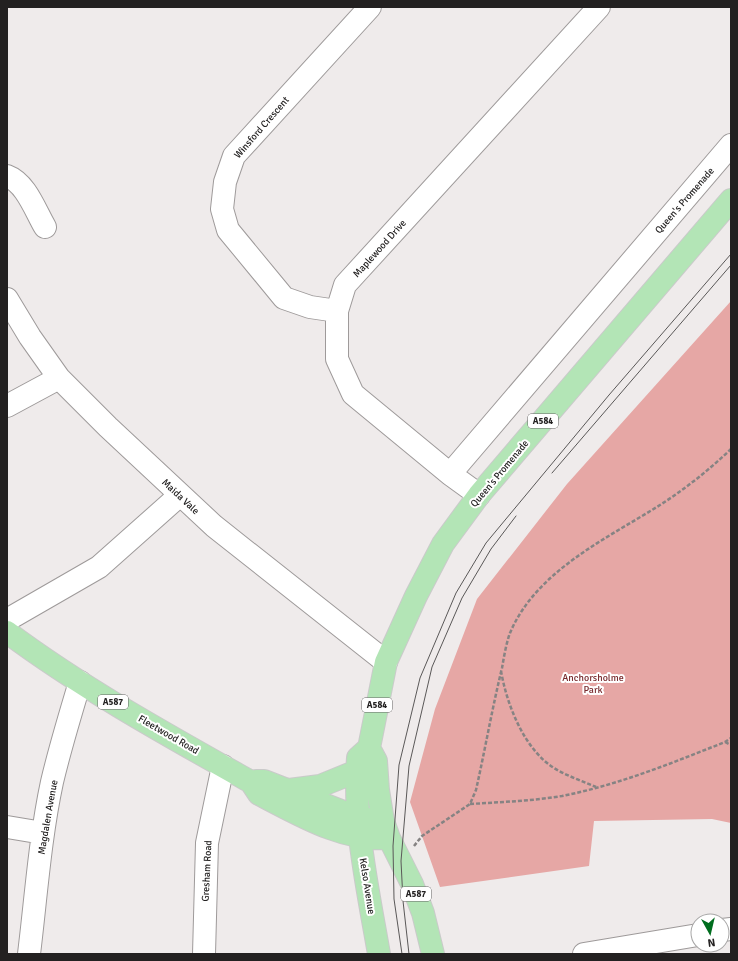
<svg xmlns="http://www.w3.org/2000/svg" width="738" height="961" font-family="Signika,sans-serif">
	<rect width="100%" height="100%" fill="#efebeb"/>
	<path fill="#e6a7a5" d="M 731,301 L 731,823 L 712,819 L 594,821 L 589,866 L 440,887 L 410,802 L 435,709 L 477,599 L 567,484 Z"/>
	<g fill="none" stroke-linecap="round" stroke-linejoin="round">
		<defs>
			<path id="minor" d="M 7,176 C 26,183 35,210 45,227
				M 7,299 L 30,337 L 59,378 L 108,427 L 214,526 L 386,662
				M 337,311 L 310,307 L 284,298 L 228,230 L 222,209 L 225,182 L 234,156 L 370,7
				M 7,406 L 59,378
				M 450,474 L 731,145
				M 479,495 L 450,474 L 353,394 L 337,359 L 337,311 L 345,285 L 599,7
				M 7,620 L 99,567 L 180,495
				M 7,827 L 43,833
				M 722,930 L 731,929
				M 29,954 C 36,897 40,838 52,782 C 60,748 70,715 80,682
				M 204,954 L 207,843 L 223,766
				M 584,954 L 698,935"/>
			<path id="major" d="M 7,632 C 82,688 169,736 251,782 L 259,794 C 298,814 344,842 389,838
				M 369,748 L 376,761 L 378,790 L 383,821 L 389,838 L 412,884 L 423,913 L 433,954
				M 256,781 L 264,781 L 346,813 L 371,820
				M 289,790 L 320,786 L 357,771
				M 379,954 C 368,890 353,824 358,758 L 369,748 L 386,662 L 416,596 L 443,544 L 479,495 L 731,200"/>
		</defs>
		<use href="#minor" stroke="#9e9a9a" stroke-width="24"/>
		<use href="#major" stroke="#cacaca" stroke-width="24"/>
		<path stroke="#868383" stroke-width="2.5" stroke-dasharray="4 2" stroke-linecap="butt" d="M 501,671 C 507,705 524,749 554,768 C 567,776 582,781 596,787
			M 725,742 L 731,745
			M 470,804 C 501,802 532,801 562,796 C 618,785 672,763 725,742 L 731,738
			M 414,846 L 422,836 L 470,804 L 476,790 C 485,750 492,709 502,668 C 504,657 506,644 510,633 C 536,571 606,539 660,505 C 685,489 709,470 731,449"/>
		<use href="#minor" stroke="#fff" stroke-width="22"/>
		<use href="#major" stroke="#b3e5b6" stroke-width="22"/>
		<path stroke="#5a5858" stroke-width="1" d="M 552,473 L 731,265
			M 402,954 L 394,899 L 393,846 L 399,765 L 420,678 L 456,593 L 486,543 L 609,395 L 731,254
			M 409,954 L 403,901 L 401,861 L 409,766 L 432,667 L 462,598 L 491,549 L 516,516"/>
	</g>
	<g text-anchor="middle" stroke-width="4" stroke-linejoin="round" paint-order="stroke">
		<g fill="#fff" stroke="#656464" stroke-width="1">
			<rect x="528" y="414" width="30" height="14" rx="3"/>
			<rect x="98" y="695" width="30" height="14" rx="3"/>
			<rect x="362" y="698" width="30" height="14" rx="3"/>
			<rect x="401" y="887" width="30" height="14" rx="3"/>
		</g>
		<g font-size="9" font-weight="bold" fill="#232121">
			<text x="543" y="424">A584</text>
			<text x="113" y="705">A587</text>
			<text x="377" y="708">A584</text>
			<text x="416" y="897">A587</text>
		</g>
		<g font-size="10" fill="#232121" stroke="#fff">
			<text transform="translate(261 127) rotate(-49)" y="4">Winsford Crescent</text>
			<text transform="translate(684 200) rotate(-49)" y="4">Queen's Promenade</text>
			<text transform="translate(379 248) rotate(-48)" y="4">Maplewood Drive</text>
			<text transform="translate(499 473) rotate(-50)" y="4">Queen's Promenade</text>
			<text transform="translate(181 496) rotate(43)" y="4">Maida Vale</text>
			<text transform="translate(169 734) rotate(30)" y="4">Fleetwood Road</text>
			<text transform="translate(47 817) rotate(-80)" y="4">Magdalen Avenue</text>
			<text transform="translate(206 871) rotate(-87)" y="4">Gresham Road</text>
			<text transform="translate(368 886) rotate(81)" y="4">Kelso Avenue</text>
		</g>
		<g font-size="10" fill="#782b2e" stroke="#fff">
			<text x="593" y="681">Anchorsholme<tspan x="593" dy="12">Park</tspan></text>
		</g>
	</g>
	<rect width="738" height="961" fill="none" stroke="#232121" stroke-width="16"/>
	<g transform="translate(710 933) rotate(172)"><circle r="19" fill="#ffffff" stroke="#a7a6a6"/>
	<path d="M0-3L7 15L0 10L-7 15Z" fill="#006d1e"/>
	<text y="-6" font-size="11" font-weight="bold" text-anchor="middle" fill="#232121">N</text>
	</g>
</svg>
